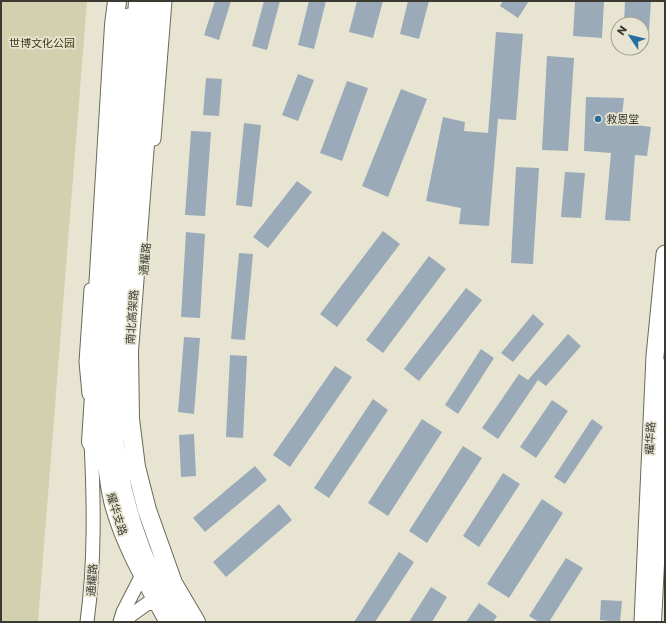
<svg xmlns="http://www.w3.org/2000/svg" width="666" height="623" font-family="Poppins,'Noto Sans SC',sans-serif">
	<rect width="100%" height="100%" fill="#e7e5d1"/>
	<path fill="#d3d0af" d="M 1,1 L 87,1 L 38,622 L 1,622 Z"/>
	<path fill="#9aaab8" d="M 215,1 L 231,1 L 219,40 L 204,35 Z
		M 264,1 L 280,1 L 267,50 L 252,46 Z
		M 309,1 L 326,1 L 314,49 L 298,45 Z
		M 357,1 L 383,1 L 373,38 L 349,32 Z
		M 408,1 L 429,1 L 419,39 L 400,34 Z
		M 503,1 L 529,1 L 518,18 L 500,6 Z
		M 575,1 L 604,1 L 602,38 L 573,36 Z
		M 625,1 L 651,1 L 648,45 L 642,45 L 642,24 L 624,24 Z
		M 496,32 L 523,34 L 516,120 L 498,119 L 489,226 L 459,224 L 461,208 L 426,201 L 443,117 L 465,122 L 464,131 L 488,133 Z
		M 547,56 L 574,58 L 568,151 L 542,150 Z
		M 298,74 L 314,80 L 298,121 L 282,115 Z
		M 206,78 L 222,79 L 219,116 L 203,115 Z
		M 347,81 L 368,88 L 342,161 L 320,153 Z
		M 401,89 L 427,99 L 388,197 L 362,186 Z
		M 586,97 L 624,98 L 621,123 L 651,127 L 647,156 L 635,155 L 630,221 L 605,220 L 611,153 L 584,151 Z
		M 244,123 L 261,125 L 252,207 L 236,205 Z
		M 191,131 L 211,132 L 205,216 L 185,215 Z
		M 516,167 L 539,168 L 533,264 L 511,263 Z
		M 565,172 L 585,173 L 581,218 L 561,217 Z
		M 297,181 L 312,192 L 268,248 L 253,237 Z
		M 383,231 L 400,244 L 337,327 L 320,314 Z
		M 186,232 L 205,234 L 200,318 L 181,317 Z
		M 239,253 L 253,254 L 245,340 L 231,339 Z
		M 429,256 L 446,269 L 383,353 L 366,340 Z
		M 466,288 L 482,300 L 419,381 L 404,369 Z
		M 533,314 L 544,324 L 513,362 L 501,353 Z
		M 568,334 L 581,346 L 546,386 L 538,380 L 498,439 L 482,428 L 519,374 L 528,380 Z
		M 184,337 L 200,338 L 194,414 L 178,412 Z
		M 481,349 L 494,358 L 458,414 L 445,405 Z
		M 230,355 L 247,356 L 243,438 L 226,437 Z
		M 335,366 L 352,377 L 290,467 L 273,455 Z
		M 373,399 L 388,410 L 329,498 L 314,488 Z
		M 552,400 L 568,411 L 536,458 L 520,447 Z
		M 422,419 L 442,432 L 388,516 L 368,503 Z
		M 592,419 L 603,427 L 565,484 L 554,477 Z
		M 194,434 L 196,476 L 181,477 L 179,435 Z
		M 463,446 L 482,458 L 427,543 L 409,531 Z
		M 255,466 L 267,480 L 205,532 L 193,518 Z
		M 503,473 L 520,484 L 479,547 L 463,536 Z
		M 542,499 L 563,513 L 509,598 L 487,584 Z
		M 279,504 L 292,520 L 226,577 L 213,562 Z
		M 399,552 L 414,562 L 375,622 L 354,622 Z
		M 566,558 L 583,568 L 549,622 L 539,622 L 529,616 Z
		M 431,587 L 447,597 L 432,622 L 409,622 Z
		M 601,600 L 622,601 L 620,622 L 600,620 Z
		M 479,603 L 497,616 L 493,622 L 466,622 Z"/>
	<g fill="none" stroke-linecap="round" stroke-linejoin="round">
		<defs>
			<path id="minor" d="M 88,394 L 85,362 L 90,289"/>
			<path id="tertiary" d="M 154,139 L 165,1
				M 105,364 L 108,292 L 128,15
				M 104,388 C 102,427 102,465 111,503 C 122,545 145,584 166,622
				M 87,622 C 95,562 94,502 91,442
				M 120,622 L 123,612 L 141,577
				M 127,622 L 130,616 L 148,603 L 156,604"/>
			<path id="primary" d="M 643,622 L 655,356 L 665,254"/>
			<path id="trunk" d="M 138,1 C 133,80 128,160 123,239 C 119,298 111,361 113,420 C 116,490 141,562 176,622
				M 156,1 L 129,351 L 130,419 L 136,467 L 147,510 L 173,583 L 196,622
				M 103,397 L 96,360 L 98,290 L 114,25 L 117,1
				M 91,442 L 95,380
				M 652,622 L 665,368"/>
		</defs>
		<use href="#minor" stroke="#6b6958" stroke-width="13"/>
		<use href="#tertiary" stroke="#6b6958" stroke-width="15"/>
		<use href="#primary" stroke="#6b6958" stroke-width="19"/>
		<use href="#trunk" stroke="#6b6958" stroke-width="20"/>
		<use href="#minor" stroke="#fff" stroke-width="11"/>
		<use href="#tertiary" stroke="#fff" stroke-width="13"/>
		<use href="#primary" stroke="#fff" stroke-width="17"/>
		<use href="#trunk" stroke="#fff" stroke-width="18"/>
	</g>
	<circle fill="#276da2" stroke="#e7e5d1" stroke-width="1.5" cx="598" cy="119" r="4"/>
	<g text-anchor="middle" stroke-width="3.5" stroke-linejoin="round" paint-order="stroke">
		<g font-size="11" fill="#3f3b13" stroke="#e7e5d1">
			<text x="42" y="47">世博文化公园</text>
		</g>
		<g font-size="11" fill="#3a3932" stroke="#e7e5d1" text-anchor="start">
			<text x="606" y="123">救恩堂</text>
		</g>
		<g font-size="11" fill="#3a3932" stroke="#e7e5d1">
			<text transform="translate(145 259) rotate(-85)" y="4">通耀路</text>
			<text transform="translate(132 317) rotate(-86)" y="4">南北高架路</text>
			<text transform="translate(650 438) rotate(-87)" y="4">耀华路</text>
			<text transform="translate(117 514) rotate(73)" y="4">耀华支路</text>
			<text transform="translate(92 580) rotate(-86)" y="4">通耀路</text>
		</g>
	</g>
	<rect width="666" height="623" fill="none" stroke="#3a3932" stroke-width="4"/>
	<g transform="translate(630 36) rotate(305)"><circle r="19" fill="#e7e5d1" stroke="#a2a091"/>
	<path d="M0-3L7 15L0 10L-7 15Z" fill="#276da2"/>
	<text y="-6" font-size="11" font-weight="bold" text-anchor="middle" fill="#3a3932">N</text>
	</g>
</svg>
